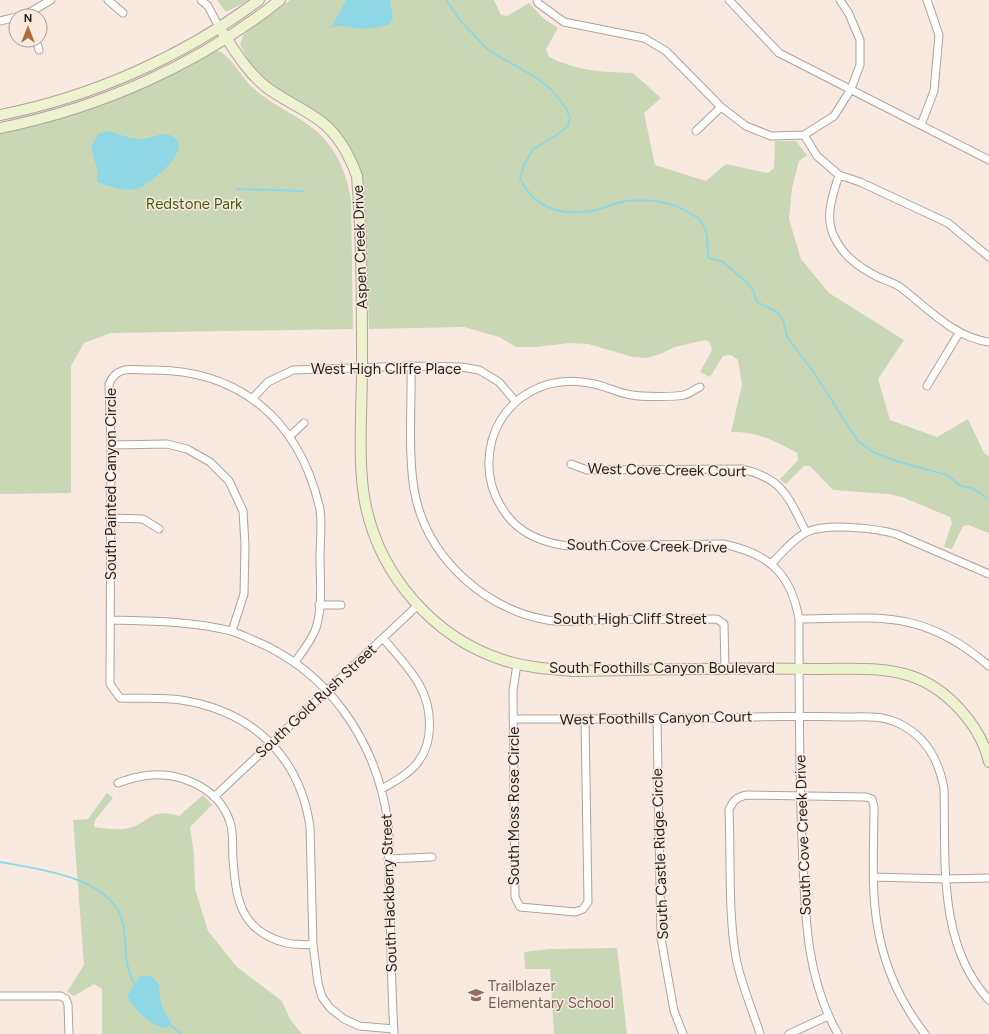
<svg xmlns="http://www.w3.org/2000/svg" width="989" height="1034" font-family="Figtree,sans-serif">
	<rect width="100%" height="100%" fill="#f9eae1"/>
	<path fill="#cad7b4" d="M 217,0 L 250,0 L 226,12 Z
		M 290,0 L 494,0 L 501,15 L 507,16 L 529,3 L 544,19 L 558,28 L 546,49 L 549,57 C 578,71 602,72 633,73 L 661,98 L 644,113 L 655,165 L 706,181 L 726,164 L 768,173 L 774,168 L 775,141 L 796,141 L 807,155 L 799,161 L 792,188 L 789,219 L 801,259 L 829,293 L 904,340 L 878,379 L 890,420 L 937,437 L 968,419 L 984,453 L 989,456 L 989,533 L 968,525 L 963,526 L 952,549 L 944,547 L 952,523 L 950,517 L 902,497 L 888,494 L 833,490 L 810,466 L 804,466 L 786,484 L 780,479 L 798,460 L 797,453 C 773,440 758,432 731,432 L 742,385 L 738,360 L 731,355 L 723,356 L 710,377 L 700,372 L 712,350 L 710,342 L 705,340 L 675,347 L 660,354 L 647,358 L 633,357 L 588,344 L 570,343 L 536,347 L 516,347 L 499,337 L 464,327 L 369,329 L 364,188 C 360,172 355,157 347,143 C 328,113 292,101 265,79 C 254,70 247,58 240,45 L 243,35 Z
		M 214,50 C 228,50 241,77 252,87 C 276,110 310,118 330,146 C 342,162 347,179 351,199 L 353,329 L 111,333 L 84,343 L 71,366 L 71,493 L 0,494 L 0,132 L 40,124 L 87,109 Z
		M 107,793 L 113,798 L 95,820 L 94,827 C 103,828 114,830 123,829 C 148,827 148,806 179,816 L 203,795 L 212,805 L 190,827 L 194,854 L 195,889 L 208,931 L 237,967 L 282,1001 L 290,1019 L 302,1034 L 102,1034 L 102,989 L 94,984 L 74,996 L 67,992 L 84,965 L 73,820 L 88,819 Z
		M 617,948 L 627,1034 L 554,1034 L 550,969 L 525,969 L 524,952 L 549,949 Z"/>
	<path fill="#8fd7e4" d="M 346,0 L 390,0 L 393,18 L 390,24 C 379,27 367,30 355,28 C 344,26 342,25 331,28 Z
		M 107,131 C 119,133 130,140 142,139 C 152,139 162,131 172,136 C 196,148 149,186 136,189 C 126,192 106,186 97,182 L 97,169 L 91,147 L 98,134 Z
		M 140,976 L 152,976 L 159,985 L 161,1005 L 171,1023 L 167,1028 C 150,1026 135,1011 127,996 Z"/>
	<g fill="none" stroke-linecap="round" stroke-linejoin="round">
		<path stroke="#8fd7e4" stroke-width="2" d="M 446,0 L 459,19 L 488,50 L 537,78 L 552,90 L 566,108 L 570,118 L 568,126 L 557,135 L 533,149 L 524,165 L 520,178 C 533,207 560,216 591,211 C 603,209 614,203 626,201 C 647,199 670,201 688,212 C 691,214 698,217 700,220 C 710,232 706,245 709,258 L 723,262 L 745,281 L 753,290 L 757,302 L 777,312 L 783,320 L 787,337 L 813,371 L 857,440 L 873,452 L 896,461 L 947,475 L 961,486 L 972,488 L 989,499
			M 237,189 L 303,191
			M 0,862 C 38,869 114,877 123,924 C 127,943 123,967 135,984
			M 169,1024 L 182,1034"/>
		<defs>
			<path id="street" d="M 108,0 L 123,13
				M 201,0 L 208,6 L 219,27
				M 537,0 L 538,3 L 564,22 L 644,38 L 666,51 L 721,107 L 746,126 L 771,136 L 804,135 L 834,116 L 851,89 L 860,65 L 860,40 L 849,14 L 840,0
				M 729,0 L 779,53 L 989,160
				M 20,16 L 27,14 L 51,0
				M 0,21 L 16,17
				M 36,40 L 39,50
				M 921,125 L 934,91 L 939,35 L 927,0
				M 696,131 L 721,107
				M 804,135 L 817,156 L 839,175 L 860,182 L 948,223 L 989,257
				M 839,175 C 833,194 825,215 833,234 C 842,255 858,267 878,277 C 885,280 894,283 900,287 C 928,308 953,337 989,342
				M 411,366 C 412,407 407,460 416,499 C 431,561 486,609 547,620 C 563,623 582,620 599,620 C 638,619 678,619 717,619 L 724,624 L 725,669
				M 927,386 L 959,333
				M 700,387 C 695,389 689,394 684,395 C 676,397 641,397 632,395 C 617,393 604,385 589,383 C 546,375 505,397 492,440 C 485,467 490,492 506,514 C 521,535 544,543 568,546 L 723,544 C 768,553 791,573 799,619 C 799,693 799,767 802,840 C 805,906 804,975 838,1034
				M 253,398 L 268,382 L 293,370 L 411,366 L 461,367 L 479,370 L 499,382 L 515,401
				M 290,436 L 304,423
				M 111,445 L 167,444 L 187,449 L 210,462 L 229,481 L 243,511 L 245,545 L 244,594 L 232,631
				M 571,464 L 587,470 L 742,469 C 784,479 788,497 806,532
				M 111,518 L 143,519 L 159,529
				M 772,563 C 782,553 794,538 807,532 C 827,523 875,528 896,534 L 989,574
				M 319,605 L 341,605
				M 799,619 C 880,618 923,609 989,666
				M 111,620 C 152,621 190,621 231,631 C 238,633 246,637 253,640 C 329,671 377,742 388,823 C 390,840 388,859 389,877 C 391,929 391,982 394,1034
				M 295,662 C 302,652 312,640 316,628 C 323,606 320,579 320,556 C 320,541 323,519 319,505 C 298,419 239,369 150,370 C 132,370 117,365 109,384 L 111,445 L 110,684 L 120,698 C 140,699 161,697 181,700 C 252,711 300,756 310,827 L 313,945 L 318,983 L 322,997 L 330,1008 L 344,1019 L 359,1026 L 394,1029
				M 517,664 L 513,691 L 515,897 L 520,907 L 575,912 L 583,909 L 588,902 L 585,719
				M 513,719 C 594,719 675,719 756,717 C 785,716 815,716 844,717 C 862,717 881,715 898,723 C 926,736 939,760 944,789 C 946,860 937,944 989,1000
				M 657,719 L 661,938 L 674,1011 L 683,1034
				M 118,783 C 124,781 131,778 138,777 C 174,769 218,785 230,822 C 234,833 232,847 233,859 C 236,899 240,931 286,943 C 294,945 305,944 313,945
				M 382,789 C 395,781 409,774 418,762 C 434,741 432,708 420,686 C 411,669 395,653 383,638
				M 214,797 L 417,606
				M 388,859 L 432,857
				M 874,877 L 946,879 L 989,878
				M 0,996 L 61,996 L 66,999 L 68,1005 L 69,1034
				M 760,1034 C 752,1008 741,984 736,958 C 728,913 731,857 729,810 C 733,801 736,797 747,795 L 866,797 L 872,799 L 874,807 C 874,843 871,888 877,923 C 883,963 900,1002 925,1034
				M 789,1034 L 828,1016"/>
			<path id="secondary" d="M 219,27 C 233,48 246,71 266,87 C 283,100 305,109 323,123 C 339,136 350,157 357,176 C 362,239 362,304 362,368 C 362,410 357,467 366,507 C 381,576 433,636 500,659 C 523,667 548,669 573,671 C 654,670 736,667 818,669 C 848,669 882,666 911,676 C 947,688 981,726 989,762
				M 0,115 C 92,97 184,56 259,0
				M 0,128 C 100,108 200,64 280,0"/>
		</defs>
		<use href="#street" stroke="#b0a29a" stroke-width="9"/>
		<use href="#secondary" stroke="#b0a29a" stroke-width="12"/>
		<use href="#street" stroke="#fff" stroke-width="7"/>
		<use href="#secondary" stroke="#edf2cf" stroke-width="10"/>
	</g>
	<defs>
		<symbol id="school-bare" viewBox="-9 -9 18 18"><path d="M0-5L7-2L0 1L-7-2ZM-4 1L0 2.5L4 1V4Q0 6-4 4Z" fill="#8d6e63" stroke="#f9eae1" stroke-width="2.5" paint-order="stroke"/></symbol>
	</defs>
	<g fill-rule="evenodd">
		<use href="#school-bare" x="465" y="984" width="22" height="22"/>
	</g>
	<g text-anchor="middle" stroke-width="3" stroke-linejoin="round" paint-order="stroke">
		<g font-size="15" fill="#485c0a" stroke="#f9eae1">
			<text x="194" y="209">Redstone Park</text>
		</g>
		<g font-size="15" fill="#251f1c" stroke="#f9eae1">
			<text transform="translate(360 247) rotate(-92)" y="5">Aspen Creek Drive</text>
			<text x="386" y="374">West High Cliffe Place</text>
			<text transform="translate(667 470) rotate(1)" y="5">West Cove Creek Court</text>
			<text transform="translate(111 484) rotate(-90)" y="5">South Painted Canyon Circle</text>
			<text transform="translate(647 546) rotate(1)" y="5">South Cove Creek Drive</text>
			<text x="630" y="624">South High Cliff Street</text>
			<text x="662" y="673">South Foothills Canyon Boulevard</text>
			<text transform="translate(316 701) rotate(-43)" y="5">South Gold Rush Street</text>
			<text transform="translate(656 718) rotate(-1)" y="5">West Foothills Canyon Court</text>
			<text transform="translate(514 806) rotate(-90)" y="5">South Moss Rose Circle</text>
			<text transform="translate(803 835) rotate(-92)" y="5">South Cove Creek Drive</text>
			<text transform="translate(660 854) rotate(-92)" y="5">South Castle Ridge Circle</text>
			<text transform="translate(389 893) rotate(-92)" y="5">South Hackberry Street</text>
		</g>
		<g font-size="15" fill="#785e54" stroke="#f9eae1" text-anchor="start">
			<text x="488" y="991">Trailblazer<tspan x="488" dy="17">Elementary School</tspan></text>
		</g>
	</g>
	<g transform="translate(28 28)"><circle r="19" fill="#f9eae1" stroke="#a49992"/>
	<path d="M0-3L7 15L0 10L-7 15Z" fill="#ac6c35"/>
	<text y="-6" font-size="11" font-weight="bold" text-anchor="middle" fill="#251f1c">N</text>
	</g>
</svg>
